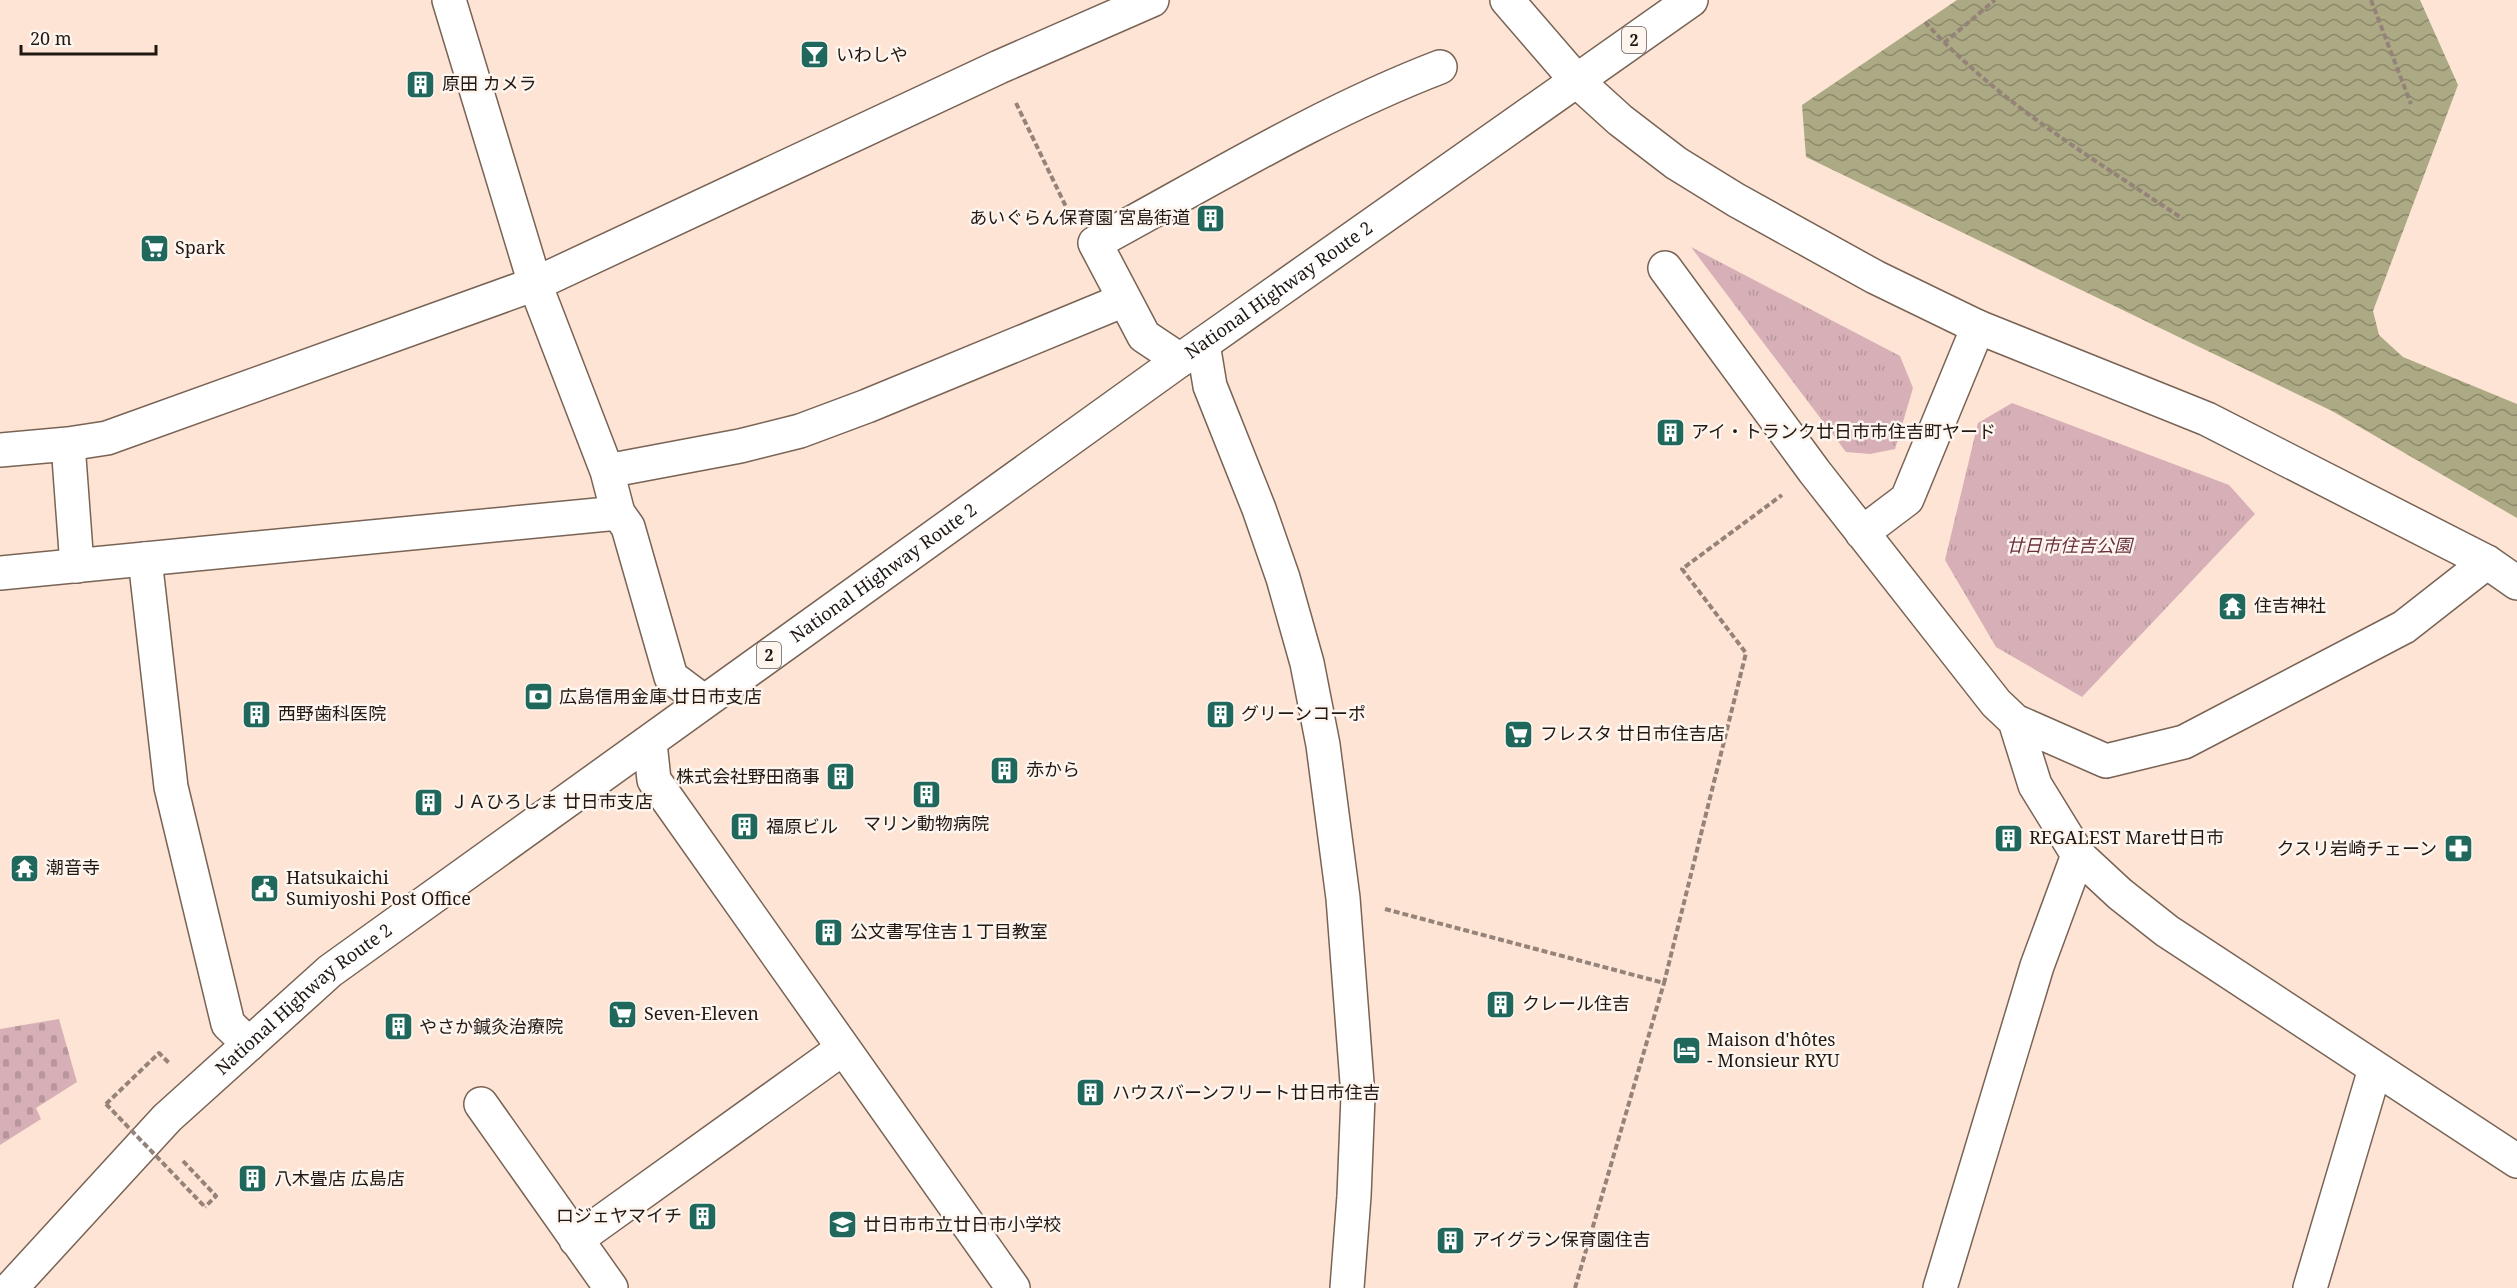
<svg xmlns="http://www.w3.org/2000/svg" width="2517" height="1288" font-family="'Noto Serif','Noto Sans JP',serif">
	<defs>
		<pattern id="grass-tufts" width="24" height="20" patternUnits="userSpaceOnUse" patternTransform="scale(1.5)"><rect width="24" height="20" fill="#d7afb7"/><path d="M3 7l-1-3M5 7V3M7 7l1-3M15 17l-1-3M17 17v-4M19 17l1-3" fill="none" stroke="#b8969c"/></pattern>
		<pattern id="cemetery-stones" width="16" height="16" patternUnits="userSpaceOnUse" patternTransform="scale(1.5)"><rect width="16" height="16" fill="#d7afb7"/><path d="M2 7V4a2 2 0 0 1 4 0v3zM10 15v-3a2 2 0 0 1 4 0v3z" fill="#b8969c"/></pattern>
		<pattern id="water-waves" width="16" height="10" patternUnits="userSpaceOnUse" patternTransform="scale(1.5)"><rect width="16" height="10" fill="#acaa84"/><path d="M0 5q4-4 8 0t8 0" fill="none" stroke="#8c896b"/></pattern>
	</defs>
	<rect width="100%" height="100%" fill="#fde4d4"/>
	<path fill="url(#grass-tufts)" d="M 1691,247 L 1900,356 L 1913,388 L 1895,449 L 1870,454 L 1846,452 Z
		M 2012,403 L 2229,485 L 2255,514 L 2082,697 L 1996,647 L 1945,560 L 1978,423 Z"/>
	<path fill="url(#cemetery-stones)" d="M 59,1019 L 77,1082 L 36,1108 L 41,1119 L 0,1145 L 0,1029 Z"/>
	<path fill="url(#water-waves)" d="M 1957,0 L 2420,0 L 2458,85 L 2373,311 L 2379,335 L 2403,357 L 2517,404 L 2517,518 L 2332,411 L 1806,157 L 1802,105 Z"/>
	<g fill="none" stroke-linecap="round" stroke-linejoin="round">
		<defs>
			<path id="minor" d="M 449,0 L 535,284 L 607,471 L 618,513 L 628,527 L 671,677 L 703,701
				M 1665,268 L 1814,471 L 1996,703 L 2015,721 L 2106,761 L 2184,742 L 2404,627 L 2487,562
				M 1180,360 L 1144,336 L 1095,243 C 1208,182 1320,113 1440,67
				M 68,444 L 77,566
				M 0,450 L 68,444 L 107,438 L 535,284 L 999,67 L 1152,0
				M 607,471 L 740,446 L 800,431 L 867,406 L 1124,300
				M 1862,533 L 1907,499 L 1978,327
				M 145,559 L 171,787 L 228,1024 L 249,1044
				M 2015,721 L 2035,785 L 2078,855 L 2120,894 L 2167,931 L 2517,1161
				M 650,743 L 654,780 L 1013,1288
				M 481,1104 L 611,1288
				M 576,1240 L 842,1049
				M 1940,1288 L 2037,966 L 2078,855
				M 2310,1288 L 2375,1069"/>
			<path id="tertiary" d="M 1577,81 L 1620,120 L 1676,163 L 1736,200 L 1875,277 L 1978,327 L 2207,419 L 2487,562 L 2517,583
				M 1203,344 L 1210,386 L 1259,509 L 1283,578 L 1307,663 L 1323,745 L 1343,898 L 1358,1096 L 1354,1196 L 1347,1288
				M 0,573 L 618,513"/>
			<path id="secondary" d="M 1507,0 L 1577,81"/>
			<g id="trunk">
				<path id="s1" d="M 11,1288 L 167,1118 L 330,971 L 1180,360 L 1691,0"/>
			</g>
		</defs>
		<use href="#minor" stroke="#786355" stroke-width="36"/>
		<use href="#tertiary" stroke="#786355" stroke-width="36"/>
		<use href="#secondary" stroke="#786355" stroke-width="36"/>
		<use href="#trunk" stroke="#786355" stroke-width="36"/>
		<path stroke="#958379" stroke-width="4" stroke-dasharray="6 3" stroke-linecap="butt" d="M 2371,0 L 2411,104
			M 1925,22 C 1997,102 2094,159 2183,219
			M 1944,43 L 1995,0
			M 1016,103 L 1069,213
			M 1385,909 L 1664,983 L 1746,653 L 1682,569 L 1782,495
			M 106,1104 L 159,1053 L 170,1064
			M 183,1161 L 216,1196 L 205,1207
			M 1575,1288 L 1664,983"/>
		<use href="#minor" stroke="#fff" stroke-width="33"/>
		<use href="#tertiary" stroke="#fff" stroke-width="33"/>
		<use href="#secondary" stroke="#fff" stroke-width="33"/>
		<use href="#trunk" stroke="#fff" stroke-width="33"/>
		<path stroke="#958379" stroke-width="4" stroke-dasharray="6 3" stroke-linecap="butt" d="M 106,1104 L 205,1207"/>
	</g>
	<defs>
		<symbol id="bar-square" viewBox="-11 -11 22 22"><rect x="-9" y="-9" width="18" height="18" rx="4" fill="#21685c" stroke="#fef5ee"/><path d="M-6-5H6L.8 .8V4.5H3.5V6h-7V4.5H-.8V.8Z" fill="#fff"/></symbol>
		<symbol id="building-square" viewBox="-11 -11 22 22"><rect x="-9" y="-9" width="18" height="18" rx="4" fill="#21685c" stroke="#fef5ee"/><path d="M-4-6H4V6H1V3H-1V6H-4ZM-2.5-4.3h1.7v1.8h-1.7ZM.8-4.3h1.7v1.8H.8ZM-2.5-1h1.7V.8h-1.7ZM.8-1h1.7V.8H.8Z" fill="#fff"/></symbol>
		<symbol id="supermarket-square" viewBox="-11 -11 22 22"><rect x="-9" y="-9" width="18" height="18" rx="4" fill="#21685c" stroke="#fef5ee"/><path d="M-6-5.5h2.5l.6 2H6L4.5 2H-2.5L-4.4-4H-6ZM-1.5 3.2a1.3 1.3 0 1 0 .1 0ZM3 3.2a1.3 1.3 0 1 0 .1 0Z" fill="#fff"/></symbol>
		<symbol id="temple-square" viewBox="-11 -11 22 22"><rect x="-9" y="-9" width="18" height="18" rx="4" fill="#21685c" stroke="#fef5ee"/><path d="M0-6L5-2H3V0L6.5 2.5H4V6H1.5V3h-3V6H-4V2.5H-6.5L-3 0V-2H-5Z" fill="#fff"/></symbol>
		<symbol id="bank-square" viewBox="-11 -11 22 22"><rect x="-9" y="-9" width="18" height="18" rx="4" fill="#21685c" stroke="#fef5ee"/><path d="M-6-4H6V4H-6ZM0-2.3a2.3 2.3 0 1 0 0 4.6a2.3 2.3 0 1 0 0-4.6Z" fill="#fff"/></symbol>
		<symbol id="pharmacy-square" viewBox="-11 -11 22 22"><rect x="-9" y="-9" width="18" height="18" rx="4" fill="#21685c" stroke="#fef5ee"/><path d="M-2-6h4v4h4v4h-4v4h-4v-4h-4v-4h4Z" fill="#fff"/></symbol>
		<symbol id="civic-square" viewBox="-11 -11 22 22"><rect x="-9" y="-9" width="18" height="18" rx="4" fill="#21685c" stroke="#fef5ee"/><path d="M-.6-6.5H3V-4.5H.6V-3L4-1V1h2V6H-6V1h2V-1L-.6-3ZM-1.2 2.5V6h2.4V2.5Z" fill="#fff"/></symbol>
		<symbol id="hotel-square" viewBox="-11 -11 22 22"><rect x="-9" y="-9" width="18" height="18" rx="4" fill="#21685c" stroke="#fef5ee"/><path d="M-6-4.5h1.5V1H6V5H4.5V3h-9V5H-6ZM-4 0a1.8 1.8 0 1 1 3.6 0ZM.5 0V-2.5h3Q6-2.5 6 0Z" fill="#fff"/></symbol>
		<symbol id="school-square" viewBox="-11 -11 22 22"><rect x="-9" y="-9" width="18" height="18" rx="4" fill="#21685c" stroke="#fef5ee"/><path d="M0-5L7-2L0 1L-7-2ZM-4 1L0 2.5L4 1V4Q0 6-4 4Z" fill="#fff"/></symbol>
	</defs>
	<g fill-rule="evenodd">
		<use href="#bar-square" x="798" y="38" width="33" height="33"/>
		<use href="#building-square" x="404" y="68" width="33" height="33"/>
		<use href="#building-square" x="1194" y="202" width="33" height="33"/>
		<use href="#supermarket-square" x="138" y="232" width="33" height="33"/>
		<use href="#building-square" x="1654" y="416" width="33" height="33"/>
		<use href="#temple-square" x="2216" y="590" width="33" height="33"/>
		<use href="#bank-square" x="522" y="680" width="33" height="33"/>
		<use href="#building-square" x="240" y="698" width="33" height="33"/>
		<use href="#building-square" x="1204" y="698" width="33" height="33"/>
		<use href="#supermarket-square" x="1502" y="718" width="33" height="33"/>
		<use href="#building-square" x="988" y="754" width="33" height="33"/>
		<use href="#building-square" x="824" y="760" width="33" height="33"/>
		<use href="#building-square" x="910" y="778" width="33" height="33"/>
		<use href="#building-square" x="412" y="786" width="33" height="33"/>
		<use href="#building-square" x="728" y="810" width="33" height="33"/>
		<use href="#building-square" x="1992" y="822" width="33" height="33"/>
		<use href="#pharmacy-square" x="2442" y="832" width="33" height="33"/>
		<use href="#temple-square" x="8" y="852" width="33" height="33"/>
		<use href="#civic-square" x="248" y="872" width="33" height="33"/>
		<use href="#building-square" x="812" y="916" width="33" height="33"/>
		<use href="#building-square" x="1484" y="988" width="33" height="33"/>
		<use href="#supermarket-square" x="606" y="998" width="33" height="33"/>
		<use href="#building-square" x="382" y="1010" width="33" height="33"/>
		<use href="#hotel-square" x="1670" y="1034" width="33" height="33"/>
		<use href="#building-square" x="1074" y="1076" width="33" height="33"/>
		<use href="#building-square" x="236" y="1162" width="33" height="33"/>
		<use href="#building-square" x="686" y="1200" width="33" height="33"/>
		<use href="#school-square" x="826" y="1208" width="33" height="33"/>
		<use href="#building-square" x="1434" y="1224" width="33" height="33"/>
	</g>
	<g text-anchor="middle" stroke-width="5" stroke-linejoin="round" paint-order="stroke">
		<g fill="#fef5ee" stroke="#635a55" stroke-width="1.5">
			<rect x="1622" y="27" width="24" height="26" rx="4.5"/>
			<rect x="757" y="642" width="24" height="26" rx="4.5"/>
		</g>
		<g font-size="16" font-weight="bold" fill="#211813">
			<text x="1634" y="46">2</text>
			<text x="769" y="661">2</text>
		</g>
		<g font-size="18" fill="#211813" stroke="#fef5ee" text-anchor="start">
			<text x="836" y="61">いわしや</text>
			<text x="442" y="90">原田 カメラ</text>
			<text x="1190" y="224" text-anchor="end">あいぐらん保育園 宮島街道</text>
			<text x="175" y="254">Spark</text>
			<text x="1691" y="438">アイ・トランク廿日市市住吉町ヤード</text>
			<text x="2254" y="612">住吉神社</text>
			<text x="559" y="703">広島信用金庫 廿日市支店</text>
			<text x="278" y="720">西野歯科医院</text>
			<text x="1241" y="720">グリーンコーポ</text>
			<text x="1540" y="740">フレスタ 廿日市住吉店</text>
			<text x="1026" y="776">赤から</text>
			<text x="820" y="783" text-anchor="end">株式会社野田商事</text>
			<text x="450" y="808">ＪＡひろしま 廿日市支店</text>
			<text x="926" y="830" text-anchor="middle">マリン動物病院</text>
			<text x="766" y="833">福原ビル</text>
			<text x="2029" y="844">REGALEST Mare廿日市</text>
			<text x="2437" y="855" text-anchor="end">クスリ岩崎チェーン</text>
			<text x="46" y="874">潮音寺</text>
			<text x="286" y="884">Hatsukaichi<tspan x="286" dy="21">Sumiyoshi Post Office</tspan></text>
			<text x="850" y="938">公文書写住吉１丁目教室</text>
			<text x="1522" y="1010">クレール住吉</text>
			<text x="644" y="1020">Seven-Eleven</text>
			<text x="419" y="1033">やさか鍼灸治療院</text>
			<text x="1707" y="1046">Maison d'hôtes<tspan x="1707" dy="21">- Monsieur RYU</tspan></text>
			<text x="1112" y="1099">ハウスバーンフリート廿日市住吉</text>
			<text x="274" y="1185">八木畳店 広島店</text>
			<text x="682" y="1222" text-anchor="end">ロジェヤマイチ</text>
			<text x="863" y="1231">廿日市市立廿日市小学校</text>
			<text x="1472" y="1246">アイグラン保育園住吉</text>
		</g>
		<g font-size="18" fill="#211813" stroke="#fef5ee">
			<text dy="6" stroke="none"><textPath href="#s1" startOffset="1618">National Highway Route 2</textPath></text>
			<text dy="6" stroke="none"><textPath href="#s1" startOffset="1132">National Highway Route 2</textPath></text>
			<text dy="6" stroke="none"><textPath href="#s1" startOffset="412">National Highway Route 2</textPath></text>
		</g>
		<g font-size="18" font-style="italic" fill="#68303f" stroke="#fef5ee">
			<text x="2069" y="552">廿日市住吉公園</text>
		</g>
	</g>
	<path d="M21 45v9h135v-9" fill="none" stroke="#211813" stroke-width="3"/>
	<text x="30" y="45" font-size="18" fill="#211813" stroke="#fef5ee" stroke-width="4.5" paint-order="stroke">20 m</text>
</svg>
